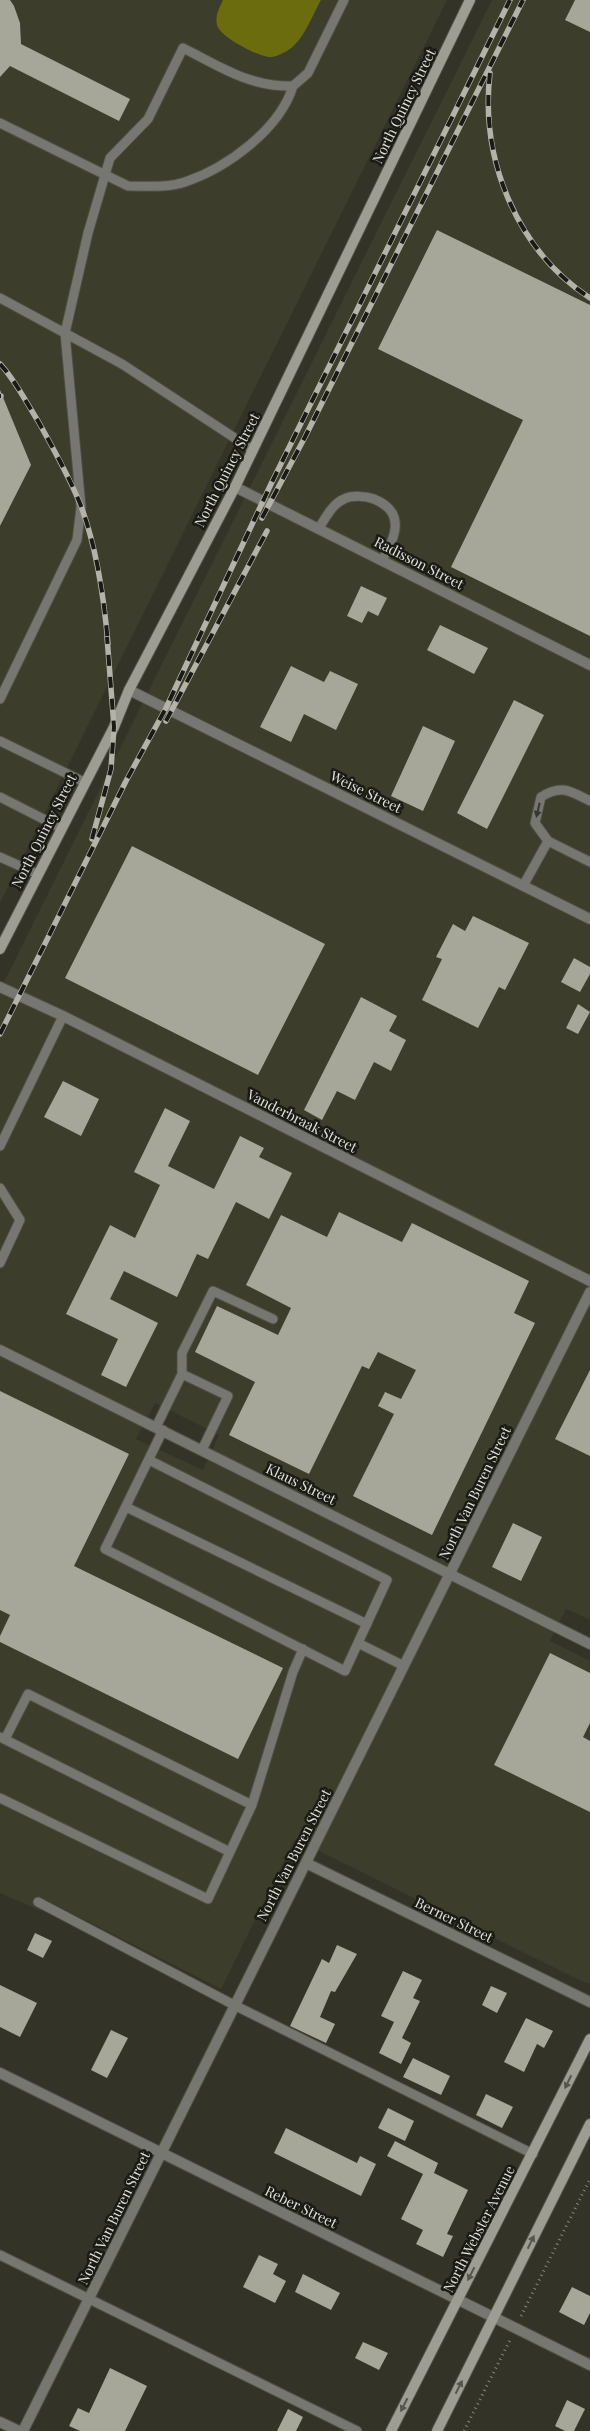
<svg xmlns="http://www.w3.org/2000/svg" width="590" height="2431" font-family="'Playfair Display',serif">
	<rect width="100%" height="100%" fill="#333327"/>
	<path fill="#3c3d2a" fill-rule="evenodd" d="M 0,0 L 447,0 L 0,903 Z
		M 492,0 L 590,0 L 590,1620 L 566,1609 L 550,1641 L 590,1661 L 590,1984 L 581,1981 L 295,1839 L 221,1989 L 46,1900 L 41,1911 L 0,1893 L 0,990 ZM 155,1403 L 219,1435 L 203,1470 L 136,1439 Z"/>
	<path fill="#6b6c0d" d="M 223,0 L 321,0 C 312,16 303,42 287,51 C 282,54 273,58 269,57 C 257,56 220,37 217,25 C 215,15 219,9 223,0 Z"/>
	<path fill="#a6a798" d="M 0,0 L 10,0 L 14,6 L 20,23 L 21,44 L 130,99 L 119,121 L 10,66 L 0,77 Z
		M 575,0 L 590,0 L 590,32 L 565,20 Z
		M 437,230 L 590,305 L 590,636 L 451,567 L 523,420 L 378,349 Z
		M 0,390 L 31,465 L 0,526 Z
		M 361,586 L 387,598 L 378,616 L 368,611 L 362,623 L 347,616 Z
		M 440,625 L 488,648 L 474,674 L 427,650 Z
		M 291,666 L 324,682 L 330,671 L 358,684 L 336,730 L 304,714 L 291,742 L 260,727 Z
		M 514,700 L 544,715 L 487,829 L 457,813 Z
		M 423,726 L 455,741 L 423,811 L 391,796 Z
		M 132,846 L 325,944 L 258,1075 L 65,978 Z
		M 473,916 L 529,943 L 505,990 L 499,987 L 478,1028 L 422,1000 L 442,959 L 436,957 L 453,924 L 465,931 Z
		M 574,958 L 590,967 L 590,974 L 580,992 L 561,982 Z
		M 361,997 L 397,1016 L 389,1031 L 406,1040 L 391,1071 L 374,1062 L 355,1100 L 337,1091 L 322,1120 L 304,1110 Z
		M 578,1004 L 590,1012 L 578,1034 L 566,1028 Z
		M 63,1081 L 99,1099 L 81,1136 L 44,1117 Z
		M 165,1108 L 190,1121 L 168,1166 L 214,1189 L 240,1136 L 264,1148 L 259,1157 L 292,1173 L 269,1219 L 236,1202 L 208,1259 L 197,1254 L 177,1297 L 124,1271 L 110,1299 L 158,1323 L 126,1387 L 101,1375 L 118,1339 L 66,1314 L 110,1225 L 135,1238 L 160,1185 L 134,1172 Z
		M 339,1212 L 402,1242 L 412,1223 L 529,1281 L 514,1313 L 535,1323 L 432,1535 L 353,1496 L 394,1414 L 378,1406 L 385,1392 L 401,1399 L 416,1370 L 378,1352 L 369,1369 L 362,1366 L 309,1474 L 229,1435 L 255,1382 L 195,1352 L 217,1306 L 278,1335 L 291,1308 L 246,1285 L 281,1215 L 327,1237 Z
		M 590,1370 L 590,1456 L 555,1439 Z
		M 0,1391 L 129,1454 L 74,1566 L 283,1668 L 238,1759 L 0,1642 L 0,1636 L 10,1615 L 0,1610 Z
		M 513,1523 L 542,1537 L 521,1581 L 492,1567 Z
		M 550,1653 L 590,1673 L 590,1723 L 583,1737 L 590,1741 L 590,1812 L 494,1765 Z
		M 35,1933 L 52,1941 L 43,1958 L 27,1950 Z
		M 337,1945 L 357,1954 L 335,1992 L 331,1991 L 320,2017 L 335,2024 L 326,2043 L 290,2026 L 322,1959 L 329,1963 Z
		M 403,1971 L 422,1980 L 413,1998 L 420,2001 L 402,2038 L 411,2043 L 401,2064 L 379,2053 L 394,2022 L 381,2016 Z
		M 0,1985 L 37,2003 L 20,2037 L 0,2027 Z
		M 491,1986 L 507,1993 L 497,2013 L 482,2005 Z
		M 526,2018 L 553,2031 L 544,2048 L 537,2044 L 524,2072 L 504,2062 Z
		M 111,2030 L 128,2038 L 107,2078 L 91,2070 Z
		M 413,2058 L 450,2076 L 441,2095 L 403,2077 Z
		M 486,2094 L 513,2107 L 502,2128 L 476,2115 Z
		M 388,2108 L 414,2121 L 405,2141 L 378,2128 Z
		M 286,2128 L 357,2163 L 360,2156 L 376,2164 L 361,2196 L 274,2153 Z
		M 395,2141 L 438,2163 L 434,2173 L 468,2190 L 447,2234 L 453,2236 L 443,2257 L 416,2244 L 423,2230 L 401,2219 L 423,2174 L 387,2156 Z
		M 259,2255 L 278,2264 L 273,2274 L 286,2281 L 275,2303 L 243,2287 Z
		M 303,2274 L 340,2293 L 331,2310 L 295,2292 Z
		M 572,2287 L 590,2296 L 590,2313 L 584,2325 L 559,2312 Z
		M 363,2342 L 388,2353 L 379,2370 L 355,2358 Z
		M 110,2368 L 147,2386 L 125,2431 L 80,2431 L 69,2426 L 78,2408 L 89,2413 Z
		M 567,2400 L 585,2409 L 574,2431 L 565,2431 L 555,2426 Z
		M 288,2409 L 303,2417 L 296,2431 L 277,2431 Z"/>
	<g fill="none" stroke-linecap="round" stroke-linejoin="round">
		<defs>
			<path id="lane" d="M 0,123 L 128,186 C 146,186 168,188 185,182 C 227,168 280,129 293,86
				M 0,298 L 122,364 L 253,450
				M 319,528 C 325,519 332,504 344,499 C 352,495 366,496 374,499 C 406,512 396,537 382,560
				M 0,699 L 77,540 L 81,507 L 65,333 L 88,233 L 110,158 L 148,119 L 183,48 C 221,67 249,87 293,86 L 308,73 L 344,0
				M 0,741 L 84,782
				M 0,797 L 61,828
				M 590,801 C 570,791 561,784 541,797 L 535,823 L 548,841 L 590,862
				M 0,857 L 38,874
				M 523,886 L 548,841
				M 0,1146 L 63,1016
				M 0,1188 L 20,1220 L 0,1263
				M 182,1374 L 228,1396 L 202,1450
				M 156,1427 L 182,1374 L 182,1353 L 213,1291 L 273,1319
				M 149,1460 L 387,1580 L 345,1671 L 105,1549 L 163,1430
				M 126,1507 L 367,1624
				M 358,1643 L 404,1666
				M 0,1737 L 230,1852
				M 5,1739 L 28,1694 L 252,1805
				M 0,1798 L 208,1899 L 252,1805 L 293,1672 L 303,1649
				M 38,1902 L 234,2005 L 533,2154
				M 0,2255 L 357,2431"/>
			<path id="street" d="M 235,487 L 590,665
				M 129,690 L 590,919
				M 0,987 L 63,1016 L 590,1281
				M 0,1350 L 590,1644
				M 306,1863 L 590,2002
				M 0,2073 L 590,2365
				M 0,2422 L 19,2431
				M 23,2431 L 590,1292"/>
			<path id="secondary" d="M 0,949 L 114,727 L 129,690 L 235,487 L 470,0
				M 391,2431 L 590,2039
				M 437,2431 L 590,2124"/>
		</defs>
		<use href="#lane" stroke="#4f4f44" stroke-width="11"/>
		<use href="#street" stroke="#4f4f44" stroke-width="12"/>
		<use href="#secondary" stroke="#4f4f44" stroke-width="12"/>
		<path stroke="#86867d" stroke-width="3" stroke-dasharray="1 4" stroke-linecap="butt" d="M 521,2316 L 590,2179
			M 464,2431 L 510,2340"/>
		<use href="#lane" stroke="#777771" stroke-width="9"/>
		<use href="#street" stroke="#777771" stroke-width="10"/>
		<use href="#secondary" stroke="#9d9d94" stroke-width="10"/>
		<defs>
			<path id="rail" d="M 490,73 C 480,158 516,250 590,298
				M 0,364 C 15,380 26,402 38,421 C 53,448 69,476 81,506 C 97,549 104,598 108,644
				M 0,396 L 1,396
				M 262,518 L 305,437 L 523,0
				M 166,721 L 267,531
				M 92,839 L 111,769 L 114,727 L 107,637
				M 0,1034 L 126,781 L 166,708 L 271,484 L 510,0"/>
		</defs>
		<use href="#rail" stroke="#b3b3aa" stroke-width="5.5"/>
		<use href="#rail" stroke="#1a1b15" stroke-width="4" stroke-dasharray="11" stroke-linecap="butt"/>
	</g>
	<defs><path id="oneway-solid" d="M-6-.8H1V-3.2L6.5 0L1 3.2V.8H-6Z" transform="scale(1.25)"/></defs>
	<use fill="#363731" href="#oneway-solid" transform="translate(538 810) rotate(103)"/>
	<g fill="#55564e">
		<use href="#oneway-solid" transform="translate(568 2082) rotate(116)"/>
		<use href="#oneway-solid" transform="translate(531 2242) rotate(-64)"/>
		<use href="#oneway-solid" transform="translate(471 2274) rotate(117)"/>
		<use href="#oneway-solid" transform="translate(459 2387) rotate(-63)"/>
		<use href="#oneway-solid" transform="translate(404 2405) rotate(117)"/>
	</g>
	<g text-anchor="middle" stroke-width="5" stroke-linejoin="round" paint-order="stroke">
		<g font-size="14" fill="#e2e2db" stroke="#1a1b15">
			<text transform="translate(404 106) rotate(-64)" y="5">North Quincy Street</text>
			<text transform="translate(227 470) rotate(-63)" y="5">North Quincy Street</text>
			<text transform="translate(419 563) rotate(27)" y="5">Radisson Street</text>
			<text transform="translate(366 792) rotate(26)" y="5">Weise Street</text>
			<text transform="translate(44 831) rotate(-63)" y="5">North Quincy Street</text>
			<text transform="translate(302 1121) rotate(27)" y="5">Vanderbraak Street</text>
			<text transform="translate(301 1484) rotate(26)" y="5">Klaus Street</text>
			<text transform="translate(475 1493) rotate(-64)" y="5">North Van Buren Street</text>
			<text transform="translate(294 1855) rotate(-63)" y="5">North Van Buren Street</text>
			<text transform="translate(454 1920) rotate(26)" y="5">Berner Street</text>
			<text transform="translate(301 2207) rotate(26)" y="5">Reber Street</text>
			<text transform="translate(114 2218) rotate(-64)" y="5">North Van Buren Street</text>
			<text transform="translate(479 2229) rotate(-63)" y="5">North Webster Avenue</text>
		</g>
	</g>
</svg>
